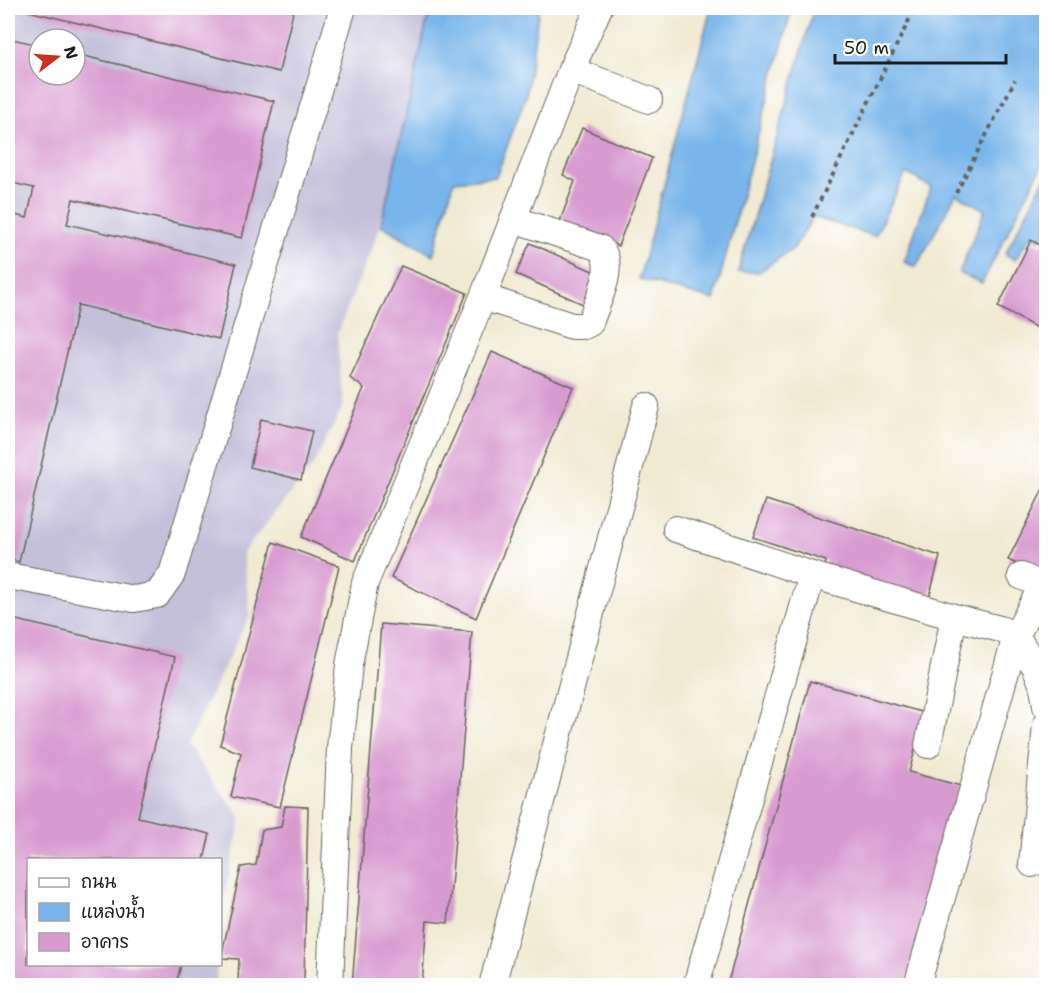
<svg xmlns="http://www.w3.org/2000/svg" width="1054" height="993" font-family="'Shantell Sans','Playpen Sans Thai',sans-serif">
	<rect width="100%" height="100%" fill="#fff"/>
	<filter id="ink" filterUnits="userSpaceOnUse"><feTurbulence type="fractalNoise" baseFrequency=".0167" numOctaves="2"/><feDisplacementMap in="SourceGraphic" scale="12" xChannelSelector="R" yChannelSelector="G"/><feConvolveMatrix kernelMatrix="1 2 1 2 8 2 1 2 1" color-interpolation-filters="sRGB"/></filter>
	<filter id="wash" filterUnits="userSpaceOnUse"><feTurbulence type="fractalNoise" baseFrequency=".008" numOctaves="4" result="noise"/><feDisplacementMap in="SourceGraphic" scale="24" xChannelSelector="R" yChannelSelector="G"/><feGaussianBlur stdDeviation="1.35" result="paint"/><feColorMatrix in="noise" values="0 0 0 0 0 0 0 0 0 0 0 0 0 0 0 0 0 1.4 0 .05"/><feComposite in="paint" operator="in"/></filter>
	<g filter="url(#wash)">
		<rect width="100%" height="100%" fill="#f1ead3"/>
		<path fill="#c5c0da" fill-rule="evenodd" d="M 8,8 L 430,8 L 381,225 L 337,334 L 343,406 L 313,465 L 243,553 L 250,615 L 186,745 L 241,818 L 221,910 L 220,860 L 28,860 L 28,964 L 217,965 L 216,985 L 8,985 ZM 39,39 L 75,39 L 75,75 L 39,75 Z"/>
		<path fill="#78b5ea" stroke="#4a6883" stroke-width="1.5" d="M 430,8 L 539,8 L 526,95 L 496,177 L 454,181 L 433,255 L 381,225 Z
			M 711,8 L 792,8 L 714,300 L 639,279 Z
			M 814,8 L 1046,8 L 1046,158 L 982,283 L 959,273 L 985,210 L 956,194 L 916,267 L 904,262 L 931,187 L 906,173 L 875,236 L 813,217 L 794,248 L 759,272 L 738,272 Z
			M 1046,175 L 1046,230 L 1040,240 L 1030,236 L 1015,260 L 1005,254 Z"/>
		<g id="blocks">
			<path fill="#d89bd0" d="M 16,8 L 294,8 L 279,72 Z
				M 8,38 L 39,45 L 39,75 L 75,75 L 75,54 L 274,101 L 242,238 L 73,199 L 67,224 L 236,264 L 219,339 L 78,305 L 19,562 L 8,559 L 8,213 L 27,218 L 34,188 L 8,182 Z
				M 582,128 L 652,158 L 618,246 L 560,221 L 575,181 L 563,175 Z
				M 1046,238 L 1046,333 L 998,307 L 1031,240 L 1042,246 Z
				M 530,243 L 599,274 L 585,305 L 516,274 Z
				M 401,266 L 467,293 L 355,561 L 301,537 L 364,388 L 350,378 Z
				M 492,352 L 573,387 L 476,618 L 391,578 Z
				M 261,419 L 312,431 L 301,480 L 250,467 Z
				M 1046,483 L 1046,577 L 1008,560 Z
				M 766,500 L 940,556 L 928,602 L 824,573 L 826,561 L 753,537 Z
				M 273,542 L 339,566 L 280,807 L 231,797 L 241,753 L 220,745 Z
				M 8,618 L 175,657 L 138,817 L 210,834 L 204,860 L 28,860 L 28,964 L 181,964 L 176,986 L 8,986 Z
				M 381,624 L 472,632 L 448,923 L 427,921 L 422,986 L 352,986 Z
				M 810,681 L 925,713 L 909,772 L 961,786 L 907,986 L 727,986 Z
				M 285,806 L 308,807 L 304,983 L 291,983 L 291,986 L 223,986 L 223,983 L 238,980 L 239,959 L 221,958 L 241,867 L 256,865 L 262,830 L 281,827 Z"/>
		</g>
	</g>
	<g filter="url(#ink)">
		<use href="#blocks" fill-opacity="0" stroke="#67645c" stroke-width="1.5"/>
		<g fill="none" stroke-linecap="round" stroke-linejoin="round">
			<defs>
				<path id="minor" d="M 571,70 L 649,100
					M 483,297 L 571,70 L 599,8
					M 676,529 L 812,575 L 954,617 L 1000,629 L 1016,636 L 1036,668 L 1043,687 L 1046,706
					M 8,576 L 134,599 L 157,595 L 172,574 L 343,8
					M 1021,576 L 1046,587
					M 928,745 L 954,617
					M 1032,864 L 1046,725
					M 330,986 L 340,748 L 349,665 L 365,583 L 483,297 L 572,326 L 584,326 L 590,323 C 597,301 617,268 600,248 L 513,219
					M 492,986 L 646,406
					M 696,986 L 812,575
					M 917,986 L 1016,636 L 1046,578"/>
			</defs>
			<use href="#minor" stroke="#67645c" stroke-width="28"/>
			<path stroke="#67645c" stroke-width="4" stroke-dasharray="4.5 4.5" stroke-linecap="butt" d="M 956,193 L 1015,80
				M 812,217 L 915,8"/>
			<use href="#minor" stroke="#fff" stroke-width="26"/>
		</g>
	</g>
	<rect width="1054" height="993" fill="none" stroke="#fff" stroke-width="30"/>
	<rect x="27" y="858" width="195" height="108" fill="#ffffff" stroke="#a4a4a4" stroke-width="1.5"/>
	<rect x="39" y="878" width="30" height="9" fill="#ffffff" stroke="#a4a4a4" stroke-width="1.5"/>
	<text x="81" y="888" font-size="18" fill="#1c1c1c">ถนน</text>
	<rect x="39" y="903" width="30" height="18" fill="#78b5ea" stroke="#a4a4a4" stroke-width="1.5"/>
	<text x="81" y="918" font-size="18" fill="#1c1c1c">แหล่งน้ำ</text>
	<rect x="39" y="933" width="30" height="18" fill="#d89bd0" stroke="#a4a4a4" stroke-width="1.5"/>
	<text x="81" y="948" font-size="18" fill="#1c1c1c">อาคาร</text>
	<g transform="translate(57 57) rotate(73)"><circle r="28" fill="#ffffff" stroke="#a4a4a4" stroke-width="1.5"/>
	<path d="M0-4.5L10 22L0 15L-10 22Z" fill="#c8321e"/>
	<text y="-9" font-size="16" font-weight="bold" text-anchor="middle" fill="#1c1c1c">N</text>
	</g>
	<path d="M835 54v9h171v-9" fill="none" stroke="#1c1c1c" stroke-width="3"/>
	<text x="844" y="54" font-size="18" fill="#1c1c1c" stroke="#ffffff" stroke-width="4.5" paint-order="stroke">50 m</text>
</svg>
